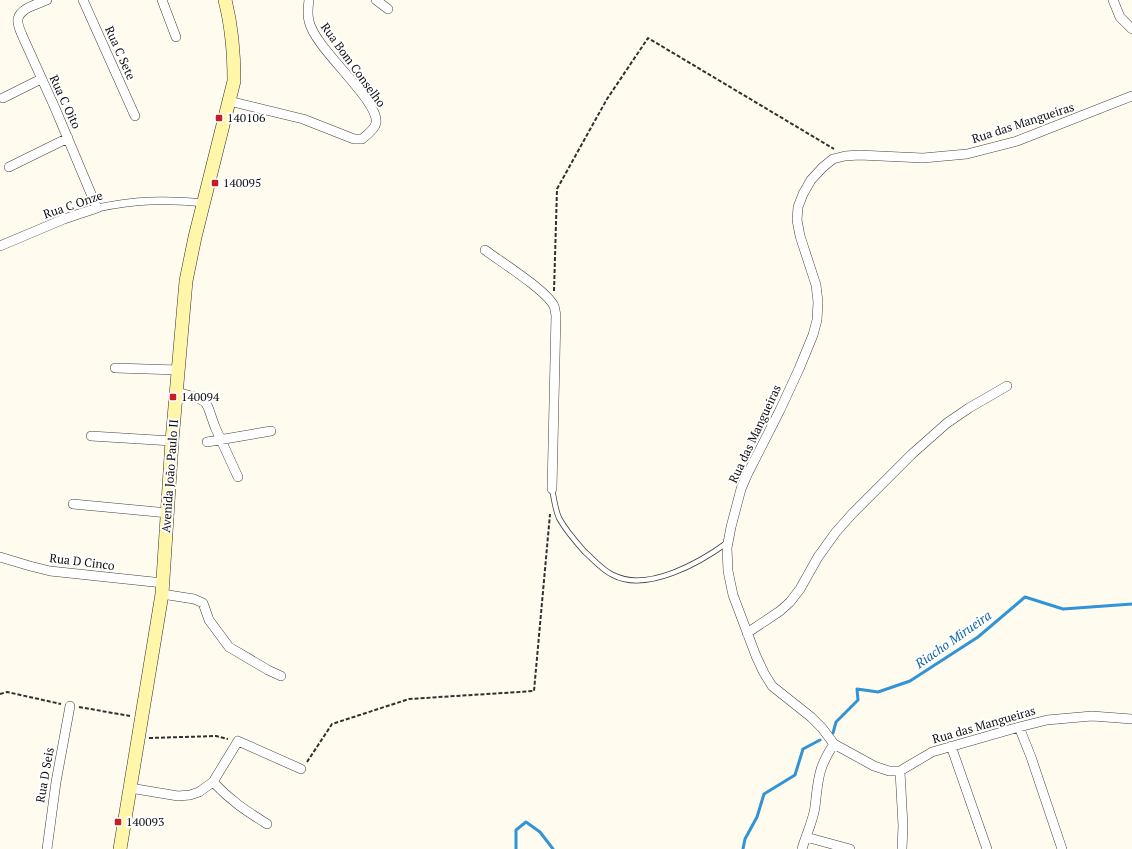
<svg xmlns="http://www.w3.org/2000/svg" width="1132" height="849" font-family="'PT Serif',serif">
	<rect width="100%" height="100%" fill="#fffcef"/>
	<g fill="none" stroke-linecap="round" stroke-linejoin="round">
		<path stroke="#3294d6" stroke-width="3" d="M 833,733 L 836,722 L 858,700 L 857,689 L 878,692 L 910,681 L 978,637 L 1025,597 L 1063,609 L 1132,604
			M 516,849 L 516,830 L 526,822 L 540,832 L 553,849
			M 743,849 L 745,839 L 757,817 L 764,794 L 795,775 L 803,749 L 820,740"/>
		<defs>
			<path id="service" d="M 552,489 C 554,498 555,509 559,518 C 566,531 576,542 585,552 C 594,560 602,570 613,575 C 647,593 701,562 728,542"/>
			<path id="pedestrian" d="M 97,208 C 136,200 164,199 204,203"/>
			<path id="minor" d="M 83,0 L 135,116
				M 162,0 L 176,37
				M 376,0 L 388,9
				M 1113,0 L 1120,17 L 1132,29
				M 1132,96 L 1017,141 L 967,154 L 923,158 L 859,155 L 845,156 L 833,159 L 823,167 L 811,180 L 803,194 L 798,207 L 797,220 L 800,236 L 816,285 L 818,302 L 817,320 L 813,335 L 799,369 L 780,410 L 747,475 L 741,489 L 731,527 L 727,548 L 728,571 L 733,595 L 756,656 L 764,673 L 772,686 L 811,717 L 822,728 L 834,744 L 874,766 L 889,771 L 900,771 L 932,752 L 1019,727 L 1047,720 L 1092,716 L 1132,719
				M 3,98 L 41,79
				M 229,101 L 303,119 L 354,139 L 362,139 C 367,135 375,129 376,123 C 380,101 314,48 309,21 C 307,14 308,7 309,0
				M 9,167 L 68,138
				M 0,246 L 64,219 L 97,208 L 55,108 L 22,35 C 20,30 17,24 18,19 C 20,8 38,4 47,0
				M 485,250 C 501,262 546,290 554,306 C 555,308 555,312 556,315 L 552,489
				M 115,368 L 178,370
				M 177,392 L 198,398 L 205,402 L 208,407 L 215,427 L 238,477
				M 91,436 L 172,441
				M 207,442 L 271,431
				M 73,504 L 168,513
				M 0,557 L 30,566 L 50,571 L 163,583
				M 162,594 L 194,599 L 203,603 L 209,620 L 229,647 L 268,670 L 281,676
				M 747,633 L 780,611 L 790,602 L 800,589 L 818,557 L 836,532 L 852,514 L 912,454 L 947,423 L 969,408 L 1007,386
				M 1019,727 L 1031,757 L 1062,849
				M 951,746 L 987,849
				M 900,771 L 903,826 L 902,849
				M 213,782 C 231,801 245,810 267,824
				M 130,788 L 178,796 L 190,795 L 199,792 L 213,782 L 238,741 L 301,769
				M 806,837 L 850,849
				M 47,849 L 56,782 L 70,706
				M 802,849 C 806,835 813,821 815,807 C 818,781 818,767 834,744"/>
			<path id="secondary" d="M 120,849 L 162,594 L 172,441 L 186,281 L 195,237 L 234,81 C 234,53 232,27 225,0"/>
		</defs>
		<use href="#service" stroke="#414141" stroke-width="6"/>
		<use href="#pedestrian" stroke="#414141" stroke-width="8"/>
		<use href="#minor" stroke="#414141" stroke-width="10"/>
		<use href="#secondary" stroke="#303030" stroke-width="14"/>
		<path stroke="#303030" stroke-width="2" stroke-dasharray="4 2" stroke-linecap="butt" d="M 554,291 L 557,189 L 607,99 L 648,38 L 834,149
			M 0,694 L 7,692 L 61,704
			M 79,707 L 130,716
			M 149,738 L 216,736 L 228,739
			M 307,762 L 332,724 L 409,699 L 534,691 L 550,514"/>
		<use href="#service" stroke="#fff" stroke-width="4.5"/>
		<use href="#pedestrian" stroke="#fff" stroke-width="7"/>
		<use href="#minor" stroke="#fff" stroke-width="9"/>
		<use href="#secondary" stroke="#fff6aa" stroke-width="13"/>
	</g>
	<g fill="#c71d24" stroke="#fff" stroke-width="1.5">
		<rect x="215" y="114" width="8" height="8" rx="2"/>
		<rect x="211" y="179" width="8" height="8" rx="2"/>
		<rect x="169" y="393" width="8" height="8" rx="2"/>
		<rect x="114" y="818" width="8" height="8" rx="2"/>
	</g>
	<g text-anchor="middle" stroke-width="4" stroke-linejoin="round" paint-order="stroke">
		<g font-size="12" fill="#0e0e0e" stroke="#fff">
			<text transform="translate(120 53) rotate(66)" y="4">Rua C Sete</text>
			<text transform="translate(353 65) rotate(54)" y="4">Rua Bom Conselho</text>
			<text transform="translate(65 102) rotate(65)" y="4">Rua C Oito</text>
			<text transform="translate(1023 123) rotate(-18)" y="4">Rua das Mangueiras</text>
			<text transform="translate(73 205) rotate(-19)" y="4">Rua C Onze</text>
			<text transform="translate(755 434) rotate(-65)" y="4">Rua das Mangueiras</text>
			<text transform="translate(170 476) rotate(-86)" y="4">Avenida João Paulo II</text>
			<text transform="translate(82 562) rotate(7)" y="4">Rua D Cinco</text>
			<text transform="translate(984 725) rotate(-16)" y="4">Rua das Mangueiras</text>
			<text transform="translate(45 775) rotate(-80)" y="4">Rua D Seis</text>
		</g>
		<g font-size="12" fill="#0e0e0e" stroke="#fff" text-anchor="start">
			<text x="227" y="122">140106</text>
			<text x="223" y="187">140095</text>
			<text x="181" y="401">140094</text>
			<text x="126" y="826">140093</text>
		</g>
		<g font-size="13" font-style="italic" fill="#0f65a8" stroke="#fff">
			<text transform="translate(953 639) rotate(-35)" y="5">Riacho Mirueira</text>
		</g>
	</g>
</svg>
